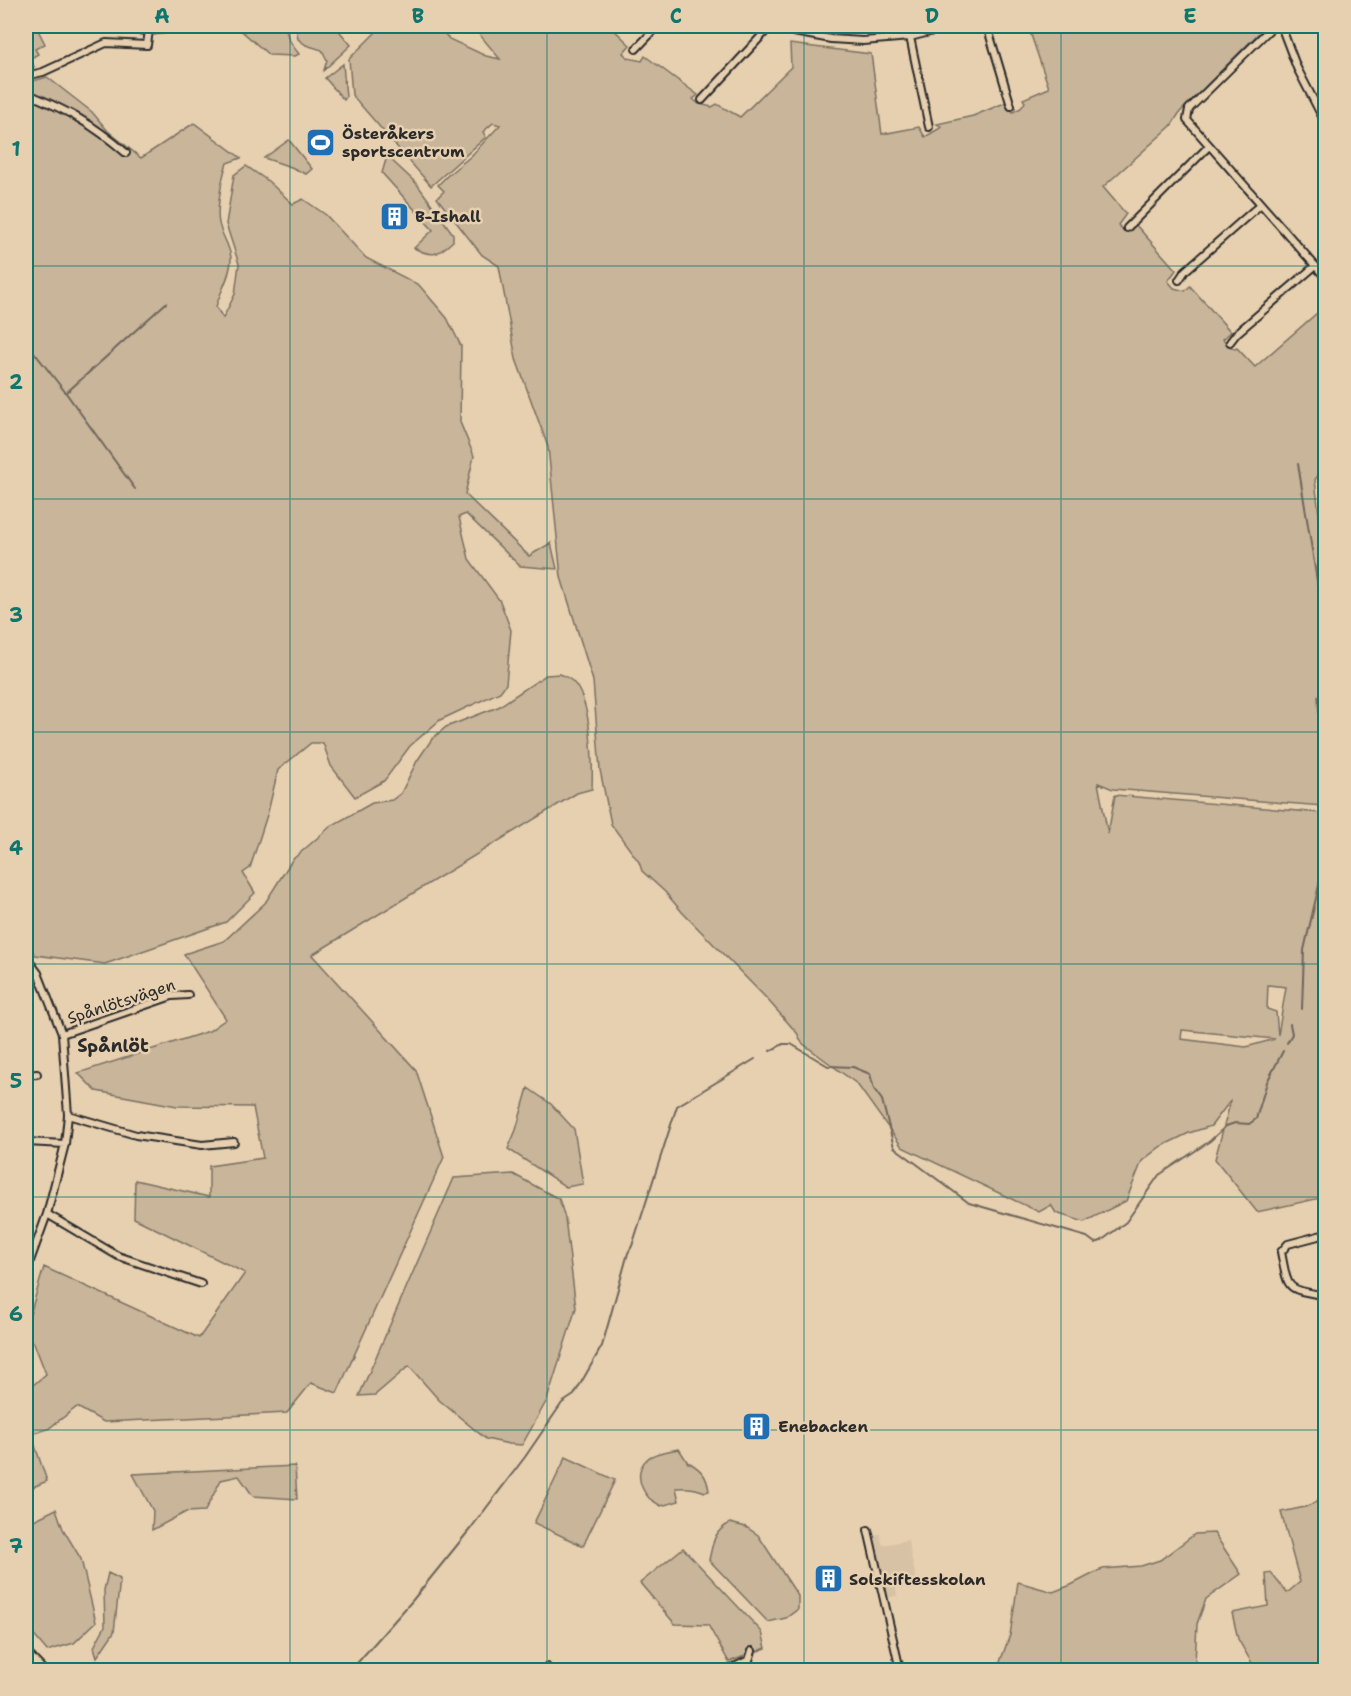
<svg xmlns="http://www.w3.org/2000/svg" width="1351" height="1696" font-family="'Shantell Sans',sans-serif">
  <rect width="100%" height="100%" fill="#e7d0b0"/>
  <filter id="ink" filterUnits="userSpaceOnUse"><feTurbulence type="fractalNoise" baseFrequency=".0167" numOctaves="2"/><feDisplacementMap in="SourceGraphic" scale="12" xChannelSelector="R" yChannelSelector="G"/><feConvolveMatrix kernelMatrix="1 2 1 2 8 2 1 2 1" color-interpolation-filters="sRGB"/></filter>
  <g filter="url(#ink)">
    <path fill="#d7c2a5" d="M 880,1534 L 883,1545 L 908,1540 L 917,1584 L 896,1588 L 897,1596 L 886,1598 L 873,1535 Z"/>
    <path fill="#c8b59a" stroke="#7a7062" stroke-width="1.5" fill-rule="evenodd" d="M 26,26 L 36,26 L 45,44 L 35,49 L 38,54 L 31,58 L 34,67 L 26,69 Z
      M 236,26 L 286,26 C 286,37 292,45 299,54 L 295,56 L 269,55 Z
      M 296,26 L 335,26 L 351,45 L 324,70 L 327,60 L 322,50 L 306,45 L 298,39 Z
      M 382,26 L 438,26 L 449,39 L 486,56 L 500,59 L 475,29 L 471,33 L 461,29 L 453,29 L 450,26 L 610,26 L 630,45 L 623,53 L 628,58 L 642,61 L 645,56 L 698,95 L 693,99 L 699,104 L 712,107 L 717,104 L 740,117 L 791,67 L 790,44 L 871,54 L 882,134 L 919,127 L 925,137 L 942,127 L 937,124 L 973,116 L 1007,102 L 1013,112 L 1021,108 L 1025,102 L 1023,99 L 1049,88 L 1028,26 L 1266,26 L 1180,112 L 1171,126 L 1103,187 L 1126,214 L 1118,225 L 1124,231 L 1135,224 L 1176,270 L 1168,281 L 1174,288 L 1185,291 L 1190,286 L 1231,332 L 1223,339 L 1229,346 L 1235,349 L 1237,348 L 1255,367 L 1325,306 L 1320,294 L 1325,290 L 1325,465 L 1315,480 L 1326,574 L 1325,719 L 1318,696 L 1323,806 L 1113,789 L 1098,783 L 1108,834 L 1115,795 L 1321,813 L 1321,820 L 1325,803 L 1325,1197 L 1257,1212 L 1215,1159 L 1231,1100 L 1211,1126 L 1189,1133 L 1160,1147 L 1142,1161 L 1126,1201 L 1084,1222 L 1056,1213 L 1051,1205 L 1039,1212 L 902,1147 L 857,1084 L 802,1043 L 797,1033 L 766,998 L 682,912 L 665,892 L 642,871 L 639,862 L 611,824 L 600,770 L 593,681 L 561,577 L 548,447 L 516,359 L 499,266 L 482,255 L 437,198 L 444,191 L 438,185 L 448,175 L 471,156 L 500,125 L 493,123 L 483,132 L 486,137 L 431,186 L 352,95 L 349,59 ZM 1268,985 L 1286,987 L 1278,1035 L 1276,1012 L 1267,1009 ZM 1182,1030 L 1275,1039 L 1246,1047 L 1181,1039 Z
      M 343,64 L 346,97 L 344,100 L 325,78 Z
      M 47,77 L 92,112 L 108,131 L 141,158 L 194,123 L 241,158 L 227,163 C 222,177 216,210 219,223 C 221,235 231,247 231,259 C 231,276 220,291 216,307 L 223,318 L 235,294 L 239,264 L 226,224 L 234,175 L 246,166 L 268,181 L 293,204 L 303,199 L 326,215 L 366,258 L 419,285 L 447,318 L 461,346 L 460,422 L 474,456 L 465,494 L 529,556 L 551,543 L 557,569 L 520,566 L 466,514 L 459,517 L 469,559 L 500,601 L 511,630 L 506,684 L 500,692 L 440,720 L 410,746 L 384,781 L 355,797 L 331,766 L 323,743 L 311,743 L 278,770 L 268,812 L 250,868 L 243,873 L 255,893 L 226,922 L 105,964 L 35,955 L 26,941 L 26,83 Z
      M 289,140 L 312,169 L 306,174 L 291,167 L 264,158 Z
      M 387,156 L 417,184 L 453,234 L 453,241 C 438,255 433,258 414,248 L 433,230 L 382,173 Z
      M 560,674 C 564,676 569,678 572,681 C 592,699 593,763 592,789 L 577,793 L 312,955 L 416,1070 L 444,1157 L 337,1393 L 311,1383 L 287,1413 L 104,1422 L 77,1407 L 48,1429 L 31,1434 L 47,1481 L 26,1490 L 26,1391 L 46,1374 L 34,1343 L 26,1335 L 26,1328 L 44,1267 L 199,1338 L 245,1273 L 134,1218 L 135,1180 L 209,1197 L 209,1166 L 263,1158 L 253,1107 L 177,1106 L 96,1091 L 78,1073 L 209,1031 L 226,1019 L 184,954 L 224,941 L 265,903 L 292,860 L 331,826 L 372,803 L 392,800 L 401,793 L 417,761 L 432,739 L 446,727 L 498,707 L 546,675 Z
      M 528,1088 L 551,1104 L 574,1129 L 583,1184 L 566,1187 L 508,1149 L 516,1130 Z
      M 513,1174 L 559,1199 L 565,1218 L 576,1308 L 547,1400 L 522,1445 L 509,1444 L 486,1439 L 439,1400 L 409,1366 L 375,1395 L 359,1396 L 454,1178 Z
      M 679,1449 L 688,1463 L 690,1463 C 703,1471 707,1477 709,1491 L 705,1492 C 696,1488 687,1487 676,1488 L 679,1501 L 661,1506 C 657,1503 652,1501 649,1498 C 639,1487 635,1470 647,1459 C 654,1452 670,1451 679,1449 Z
      M 566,1457 L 615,1480 L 583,1546 L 534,1523 Z
      M 295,1466 L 297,1499 L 253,1496 L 239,1476 L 221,1480 L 205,1511 L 186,1512 L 152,1530 L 153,1511 L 133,1474 Z
      M 1325,1498 L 1325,1670 L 1281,1670 L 1253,1665 L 1238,1639 L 1232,1613 L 1268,1606 L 1266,1574 L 1271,1573 L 1287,1593 L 1300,1582 L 1281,1512 L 1305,1507 Z
      M 56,1509 L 63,1529 L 81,1559 L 96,1622 L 74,1643 L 47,1651 L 26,1626 L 26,1524 Z
      M 730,1523 L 746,1527 L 758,1535 L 798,1596 L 798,1609 L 786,1618 L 768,1622 L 709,1560 C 713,1543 713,1532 730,1523 Z
      M 1214,1533 L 1241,1574 L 1206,1599 L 1197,1624 L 1195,1663 L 1198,1670 L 997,1670 L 1010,1635 L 1018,1582 L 1053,1592 L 1071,1585 L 1102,1569 L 1141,1566 L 1160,1560 L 1195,1534 Z
      M 683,1548 L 762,1632 L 766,1648 L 729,1662 L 708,1625 L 675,1624 L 640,1583 Z
      M 108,1573 L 120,1579 L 114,1632 L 97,1657 L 94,1647 L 105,1626 L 104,1590 Z"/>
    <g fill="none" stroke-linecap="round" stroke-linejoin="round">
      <path stroke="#6f665b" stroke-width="2" d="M 26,342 L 66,393
        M 1298,464 L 1326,636
        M 135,489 L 66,393 L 166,303
        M 1302,1009 L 1304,950 L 1326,855
        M 1287,1043 L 1292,1034 L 1290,1024
        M 770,1051 L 783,1044 L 791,1044 L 828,1066 L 853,1067 L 870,1074 L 874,1089 L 882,1100 L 894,1147 L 969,1203 L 1087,1237 L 1095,1243 L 1101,1241 L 1126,1222 L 1159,1175 L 1210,1141 L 1226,1126 L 1235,1123 L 1249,1124 L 1256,1119 L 1267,1082 L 1283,1051
        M 351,1670 L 412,1601 L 471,1528 L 525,1457 L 562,1403 L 574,1395 L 602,1346 L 628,1253 L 632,1246 L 677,1106 L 755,1059"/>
      <defs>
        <path id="minor" d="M 109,26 C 133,32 158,32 182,26
          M 779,26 L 794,32 L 831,39 L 863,41 L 910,37 L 953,26
          M 987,26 L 1011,106
          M 1273,26 L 1189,109 L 1187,120 L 1326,278
          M 1281,26 L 1297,68 L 1326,124
          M 910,37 L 929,127
          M 636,49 L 658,26
          M 26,76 L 43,72 L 106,43 L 147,45 L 149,30
          M 26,93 C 66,110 92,123 126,153
          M 702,100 L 767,30 L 768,26
          M 1127,228 L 1209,146
          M 1179,280 L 1185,271 L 1261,204
          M 1230,342 L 1237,333 L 1315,266
          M 26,957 L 38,973 L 62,1034 L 68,1115 L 65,1144 L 47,1214 L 26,1272
          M 26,981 L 38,973
          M 62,1034 L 172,996 L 188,995
          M 26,1075 L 37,1074
          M 68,1115 L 136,1135 L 202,1145 L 234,1142
          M 26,1142 L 65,1144
          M 47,1214 L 118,1256 L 201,1284
          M 1326,1234 L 1288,1244 L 1281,1252 C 1289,1292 1285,1288 1326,1296
          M 868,1530 L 900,1670
          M 547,1667 L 549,1670
          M 728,1670 L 749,1660 L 752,1651"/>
        <path id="tertiary" d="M 26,1653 L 42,1670"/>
      </defs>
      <use href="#minor" stroke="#2b2b2b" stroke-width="10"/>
      <use href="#tertiary" stroke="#2b2b2b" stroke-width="12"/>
      <use href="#minor" stroke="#e7d0b0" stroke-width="6"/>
      <use href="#tertiary" stroke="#e7d0b0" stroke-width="8"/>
    </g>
  </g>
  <path fill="none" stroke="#0f766e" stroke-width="1.5" stroke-opacity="0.55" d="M 290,26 L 290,1670M 547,26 L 547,1670M 804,26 L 804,1670M 1061,26 L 1061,1670M 26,266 L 1326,266M 26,499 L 1326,499M 26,732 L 1326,732M 26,964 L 1326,964M 26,1197 L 1326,1197M 26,1430 L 1326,1430"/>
  <defs>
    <symbol id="stadium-square" viewBox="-11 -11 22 22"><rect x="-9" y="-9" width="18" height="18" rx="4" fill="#1f6fb2" stroke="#e7d0b0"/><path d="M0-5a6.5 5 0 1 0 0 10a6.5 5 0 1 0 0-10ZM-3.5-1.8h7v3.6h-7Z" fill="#fff"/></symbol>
    <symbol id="building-square" viewBox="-11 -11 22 22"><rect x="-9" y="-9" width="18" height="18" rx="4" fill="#1f6fb2" stroke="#e7d0b0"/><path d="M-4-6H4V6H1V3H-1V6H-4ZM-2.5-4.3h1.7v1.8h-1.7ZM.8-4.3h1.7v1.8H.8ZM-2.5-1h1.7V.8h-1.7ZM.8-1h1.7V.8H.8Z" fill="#fff"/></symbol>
  </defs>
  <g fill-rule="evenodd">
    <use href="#stadium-square" x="304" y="126" width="33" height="33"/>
    <use href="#building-square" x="378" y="200" width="33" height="33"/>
    <use href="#building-square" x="740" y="1410" width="33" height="33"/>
    <use href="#building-square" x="812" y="1562" width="33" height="33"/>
  </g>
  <g text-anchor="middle" stroke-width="5" stroke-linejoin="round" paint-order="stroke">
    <g font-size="16" font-weight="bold" fill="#2b2b2b" stroke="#e7d0b0" text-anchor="start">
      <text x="342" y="139">Österåkers<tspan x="342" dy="18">sportscentrum</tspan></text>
      <text x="415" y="222">B-Ishall</text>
      <text x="778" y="1432">Enebacken</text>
      <text x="849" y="1585">Solskiftesskolan</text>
    </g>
    <g font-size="16" fill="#2b2b2b" stroke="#e7d0b0">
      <text transform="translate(121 1001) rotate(-18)" y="6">Spånlötsvägen</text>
    </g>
    <g font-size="18" font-weight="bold" fill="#2b2b2b" stroke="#e7d0b0">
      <text x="113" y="1052">Spånlöt</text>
    </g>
  </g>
  <rect width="1351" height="1696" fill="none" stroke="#e7d0b0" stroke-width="66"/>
  <rect x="33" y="33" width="1285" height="1630" fill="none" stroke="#0f766e" stroke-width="2"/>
  <g font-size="20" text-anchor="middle" font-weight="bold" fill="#0f766e">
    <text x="162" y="23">A</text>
    <text x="418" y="23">B</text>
    <text x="676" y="23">C</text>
    <text x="932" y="23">D</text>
    <text x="1190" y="23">E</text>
    <text x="16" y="156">1</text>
    <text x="16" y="389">2</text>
    <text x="16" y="622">3</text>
    <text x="16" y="855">4</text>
    <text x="16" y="1088">5</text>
    <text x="16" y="1321">6</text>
    <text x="16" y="1553">7</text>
  </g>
</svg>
